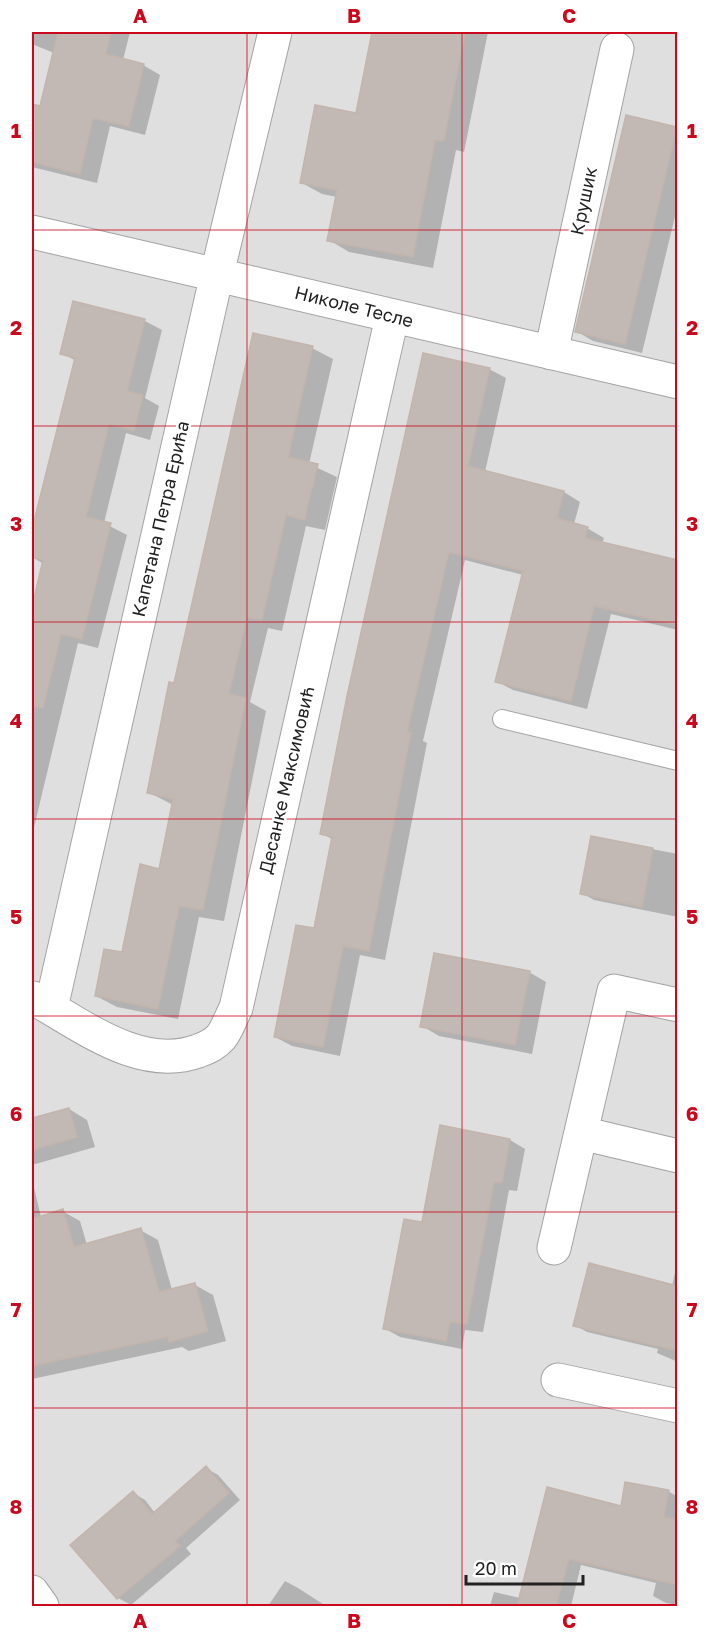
<svg xmlns="http://www.w3.org/2000/svg" width="709" height="1638" font-family="'Golos Text',sans-serif">
  <rect width="100%" height="100%" fill="#f1eee9"/>
  <path fill="#e0dfdf" d="M 32,32 L 677,32 L 677,1606 L 32,1606 Z"/>
  <path fill="#0003" d="M 32,32 L 130,32 L 123,60 L 143,65 L 160,75 L 145,135 L 110,126 L 97,183 L 32,167 L 32,106 L 41,108 L 54,53 L 32,44 Z
    M 374,32 L 488,32 L 464,152 L 456,150 L 433,268 L 349,252 L 329,240 L 337,197 L 322,194 L 302,183 L 358,115 Z
    M 676,129 L 678,204 L 642,353 L 593,341 L 576,331 Z
    M 74,302 L 145,321 L 162,330 L 145,398 L 159,406 L 150,440 L 126,433 L 104,523 L 127,535 L 98,648 L 78,643 L 32,836 L 32,613 L 44,564 L 32,557 L 32,535 L 76,361 L 62,353 Z
    M 312,348 L 333,359 L 309,464 L 337,477 L 325,530 L 306,526 L 282,631 L 268,628 L 250,702 L 266,711 L 224,921 L 199,917 L 178,1019 L 117,1007 L 96,996 L 123,954 L 160,871 L 173,805 L 148,792 L 175,685 Z
    M 489,369 L 506,378 L 485,472 L 564,492 L 580,502 L 574,524 L 587,528 L 604,538 L 602,544 L 678,561 L 678,630 L 611,614 L 587,709 L 513,690 L 496,681 L 523,575 L 465,560 L 423,741 L 427,743 L 385,960 L 360,955 L 340,1056 L 292,1046 L 275,1037 L 315,930 L 333,840 L 322,833 Z
    M 593,838 L 678,854 L 678,917 L 594,900 L 582,893 Z
    M 529,972 L 546,982 L 532,1054 L 439,1036 L 422,1026 Z
    M 69,1109 L 87,1120 L 95,1147 L 32,1165 L 32,1120 Z
    M 510,1140 L 525,1149 L 517,1191 L 509,1190 L 483,1332 L 465,1330 L 462,1349 L 400,1337 L 384,1328 L 423,1224 Z
    M 32,1179 L 41,1217 L 62,1211 L 80,1221 L 87,1245 L 140,1230 L 158,1240 L 172,1290 L 195,1285 L 213,1295 L 226,1341 L 189,1351 L 182,1347 L 32,1379 Z
    M 678,1259 L 678,1362 L 657,1353 L 658,1349 L 587,1332 L 575,1325 L 672,1286 Z
    M 206,1468 L 218,1475 L 240,1500 L 186,1548 L 191,1554 L 131,1605 L 118,1598 L 72,1545 L 133,1493 L 145,1500 L 155,1513 Z
    M 668,1491 L 678,1497 L 678,1605 L 666,1603 L 653,1596 L 656,1583 L 581,1565 L 571,1606 L 490,1606 L 494,1592 L 520,1598 L 622,1508 Z
    M 285,1581 L 298,1588 L 326,1606 L 268,1606 Z"/>
  <path fill="#c2b9b5" stroke="#c3b4ac" stroke-width="1.5" d="M 58,32 L 111,32 L 106,54 L 144,64 L 129,126 L 93,118 L 80,174 L 32,162 L 32,104 L 40,106 Z
    M 372,32 L 465,32 L 444,141 L 435,140 L 413,257 L 327,241 L 337,190 L 300,183 L 315,105 L 356,113 Z
    M 626,115 L 677,127 L 625,344 L 575,332 Z
    M 73,301 L 145,319 L 127,391 L 143,395 L 134,431 L 109,424 L 86,517 L 111,523 L 82,639 L 61,634 L 43,708 L 32,706 L 32,607 L 43,560 L 32,557 L 32,529 L 75,358 L 60,354 Z
    M 253,333 L 313,346 L 288,457 L 318,464 L 304,520 L 286,515 L 262,620 L 247,617 L 229,694 L 246,698 L 203,910 L 179,906 L 158,1009 L 95,996 L 104,949 L 122,952 L 140,864 L 159,869 L 173,799 L 147,793 L 169,682 L 174,683 Z
    M 423,353 L 490,368 L 468,466 L 564,491 L 557,518 L 588,527 L 585,538 L 678,560 L 678,625 L 594,606 L 571,701 L 495,682 L 523,571 L 449,552 L 407,732 L 411,732 L 369,951 L 343,946 L 323,1047 L 274,1037 L 296,925 L 314,928 L 332,837 L 320,834 L 347,696 Z
    M 591,836 L 653,848 L 642,907 L 580,894 Z
    M 434,953 L 530,971 L 515,1045 L 420,1027 Z
    M 69,1108 L 77,1137 L 32,1150 L 32,1118 Z
    M 440,1125 L 510,1139 L 502,1183 L 494,1182 L 467,1324 L 450,1322 L 446,1341 L 383,1329 L 404,1219 L 422,1222 Z
    M 63,1209 L 74,1247 L 141,1228 L 159,1292 L 195,1283 L 208,1331 L 169,1342 L 168,1337 L 32,1366 L 32,1219 Z
    M 589,1263 L 678,1286 L 678,1351 L 573,1326 Z
    M 206,1466 L 229,1493 L 175,1541 L 180,1546 L 117,1599 L 70,1545 L 133,1491 L 152,1514 Z
    M 625,1482 L 669,1490 L 664,1517 L 678,1520 L 678,1585 L 569,1559 L 556,1606 L 517,1606 L 547,1487 L 621,1506 Z"/>
  <g fill="none" stroke-linecap="round" stroke-linejoin="round">
    <defs>
      <path id="service" d="M 502,719 L 678,761"/>
      <path id="minor" d="M 32,232 L 678,382
        M 551,353 L 617,49
        M 33,998 C 82,1025 140,1072 198,1051 C 207,1048 215,1044 221,1037 C 228,1028 231,1017 236,1008 L 392,317
        M 51,1008 L 217,274 L 275,32
        M 581,1133 L 678,1156
        M 554,1248 L 614,991 L 678,1005
        M 558,1380 L 678,1406"/>
      <path id="tertiary" d="M 32,1592 L 42,1606"/>
    </defs>
    <use href="#service" stroke="#a3a3a3" stroke-width="20"/>
    <use href="#minor" stroke="#a3a3a3" stroke-width="35"/>
    <use href="#tertiary" stroke="#a3a3a3" stroke-width="35"/>
    <use href="#service" stroke="#fff" stroke-width="18"/>
    <use href="#minor" stroke="#fff" stroke-width="33"/>
    <use href="#tertiary" stroke="#fff" stroke-width="33"/>
  </g>
  <path fill="none" stroke="#cb091c" stroke-width="1.5" stroke-opacity="0.55" d="M 247,32 L 247,1606M 462,32 L 462,1606M 32,230 L 678,230M 32,426 L 678,426M 32,622 L 678,622M 32,819 L 678,819M 32,1016 L 678,1016M 32,1212 L 678,1212M 32,1408 L 678,1408"/>
  <g text-anchor="middle" stroke-width="5" stroke-linejoin="round" paint-order="stroke">
    <g font-size="18" fill="#222" stroke="#fff">
      <text transform="translate(584 201) rotate(-78)" y="6">Крушик</text>
      <text transform="translate(354 307) rotate(14)" y="6">Николе Тесле</text>
      <text transform="translate(161 519) rotate(-77)" y="6">Капетана Петра Ерића</text>
      <text transform="translate(287 780) rotate(-77)" y="6">Десанке Максимовић</text>
    </g>
  </g>
  <rect width="709" height="1638" fill="none" stroke="#ffffff" stroke-width="66"/>
  <path d="M466 1575v9h117v-9" fill="none" stroke="#222222" stroke-width="3"/>
  <text x="475" y="1575" font-size="18" fill="#222222" stroke="#ffffff" stroke-width="4.5" paint-order="stroke">20 m</text>
  <rect x="33" y="33" width="643" height="1572" fill="none" stroke="#cb091c" stroke-width="2"/>
  <g font-size="20" text-anchor="middle" font-weight="bold" fill="#cb091c">
    <text x="140" y="23">A</text>
    <text x="354" y="23">B</text>
    <text x="569" y="23">C</text>
    <text x="16" y="138">1</text>
    <text x="692" y="138">1</text>
    <text x="16" y="335">2</text>
    <text x="692" y="335">2</text>
    <text x="16" y="531">3</text>
    <text x="692" y="531">3</text>
    <text x="16" y="728">4</text>
    <text x="692" y="728">4</text>
    <text x="16" y="924">5</text>
    <text x="692" y="924">5</text>
    <text x="16" y="1121">6</text>
    <text x="692" y="1121">6</text>
    <text x="16" y="1317">7</text>
    <text x="692" y="1317">7</text>
    <text x="16" y="1514">8</text>
    <text x="692" y="1514">8</text>
    <text x="140" y="1628">A</text>
    <text x="354" y="1628">B</text>
    <text x="569" y="1628">C</text>
  </g>
</svg>
